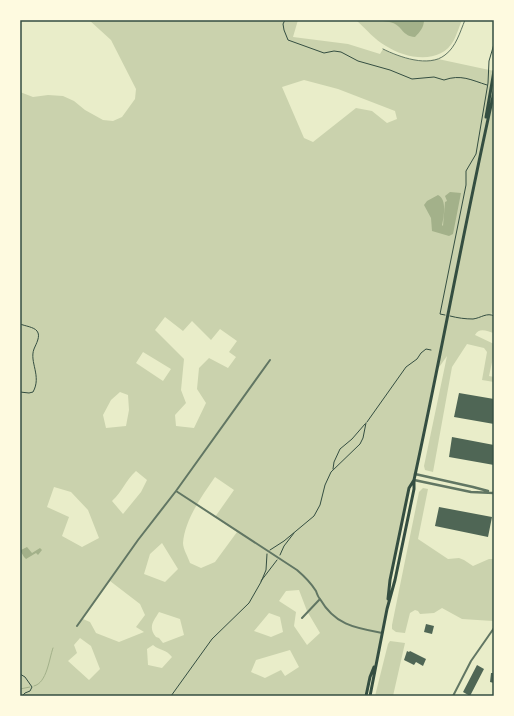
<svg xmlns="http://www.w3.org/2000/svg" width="514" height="716" font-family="Roboto,sans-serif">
  <rect width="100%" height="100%" fill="#e9edc9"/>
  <path fill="#cad2ad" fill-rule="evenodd" d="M 89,20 L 298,20 L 293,37 L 348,44 L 380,54 L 383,49 L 393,54 L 409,59 L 421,61 L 438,59 L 494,71 L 494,311 L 491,314 L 494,316 L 494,333 C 487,331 479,327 475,335 L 494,344 L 494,353 L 489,376 L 494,377 L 494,382 L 482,380 L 487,352 L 484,348 L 467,344 L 452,367 L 433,472 L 425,470 L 424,466 L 447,356 L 435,373 L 414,480 L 409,488 L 390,580 L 387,609 L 376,663 L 370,677 L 366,696 L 20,696 L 20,92 L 33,97 L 48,95 L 63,96 L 74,101 L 85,110 L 103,120 L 113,121 L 122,117 L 135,99 L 136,89 L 111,40 ZM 304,80 L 338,89 L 395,111 L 397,119 L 387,123 L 372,111 L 356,108 L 313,142 L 304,138 L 282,87 ZM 165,317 L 183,331 L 192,321 L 211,340 L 220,329 L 237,341 L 229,352 L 236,357 L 228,368 L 209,358 L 199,368 L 197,389 L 206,403 L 194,428 L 176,426 L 175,415 L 186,403 L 181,390 L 184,359 L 155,330 ZM 143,352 L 171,369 L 163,381 L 136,363 ZM 120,392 L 128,395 L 129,410 L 126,426 L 106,428 L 103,415 L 111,400 ZM 136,471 L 147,480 L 141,492 L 123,514 L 112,501 C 123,491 125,481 136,471 ZM 215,477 L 234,490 L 215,517 L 237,532 L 215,562 L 201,568 L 190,563 C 188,557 183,549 183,543 C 185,519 202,496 215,477 ZM 54,487 L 71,492 L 88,510 L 99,538 L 82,547 L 62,536 L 69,517 L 47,507 ZM 162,543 L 178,569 L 165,582 L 144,574 L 150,554 ZM 110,581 L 140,604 L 145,615 L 136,627 L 144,632 L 119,642 L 96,633 L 90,622 L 83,619 ZM 299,590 L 307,611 L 320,633 L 307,645 L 294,626 L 296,612 L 279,601 L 286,591 ZM 159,612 L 180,619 L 184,635 L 163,643 L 159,638 L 156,637 C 148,627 153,622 159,612 ZM 269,613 L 280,617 L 283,632 L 271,637 L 254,631 ZM 80,638 L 91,646 L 100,669 L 89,680 L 68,661 L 77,653 L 74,645 ZM 153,645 C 160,651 166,649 172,657 L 162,668 L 148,665 L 147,649 ZM 290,650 L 299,667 L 285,676 L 281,670 L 265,678 L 251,672 L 256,660 Z
    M 356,20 L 462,20 C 459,27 457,34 454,40 C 441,65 406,59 386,46 C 375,40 366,29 356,20 Z
    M 423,488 L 428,489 L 418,539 L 448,559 L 459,558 L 464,560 L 473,566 L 489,559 L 494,559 L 494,619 L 493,621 L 462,619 L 442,608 L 434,613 L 420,614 L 418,611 L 415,610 L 410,613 L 405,633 L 396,632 L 392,629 L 392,625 L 419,492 Z
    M 390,641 L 405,643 L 393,696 L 375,696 L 388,644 Z"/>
  <path fill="#a3b18a" d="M 379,20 L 424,20 C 424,27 420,32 415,37 C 402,36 403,27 393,23 C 388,21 384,22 379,20 Z
    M 450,192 L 461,193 L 453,234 L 449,236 L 432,231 L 431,218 L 424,205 L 427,201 L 438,195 C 447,199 444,216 442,225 L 443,226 L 445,202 L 447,201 L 445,196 Z
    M 27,547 L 32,553 L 40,548 L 42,550 L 38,555 L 36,553 L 26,559 L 24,557 L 21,552 L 21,550 Z"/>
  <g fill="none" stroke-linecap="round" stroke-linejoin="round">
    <path stroke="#a3b18a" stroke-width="1" d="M 34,686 C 47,683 49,659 53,648
      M 20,689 L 30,687"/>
  </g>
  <path fill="#4f6655" d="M 459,393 L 494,399 L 494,424 L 454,417 Z
    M 452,437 L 494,445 L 494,465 L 449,457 Z
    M 439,507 L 492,517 L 488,537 L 435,526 Z
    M 426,624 L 434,626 L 432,634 L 424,632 Z
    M 407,651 L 409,652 L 410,651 L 426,659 L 423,666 L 416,662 L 414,665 L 404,660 Z
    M 477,665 L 484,669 L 470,696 L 463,692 Z
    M 491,673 L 494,673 L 494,683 L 490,682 Z"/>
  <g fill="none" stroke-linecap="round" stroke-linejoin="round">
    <path stroke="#344e41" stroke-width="1" d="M 285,20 L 283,24 L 284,30 L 288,40 L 324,53 L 334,51 L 341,52 L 358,61 L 390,70 L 412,79 L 434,77 L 444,80 C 461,74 471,80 487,85
      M 445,315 L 440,314 L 466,185 L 466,171 L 476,154 L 488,83 L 489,61 L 494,44
      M 450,316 C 458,318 465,319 473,319 C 481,318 487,312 494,316
      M 20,324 C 25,326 34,327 37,331 C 41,336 36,344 34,349 C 29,362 42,376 33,392 L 29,393 L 20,392
      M 367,422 L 406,367 L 417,359 L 421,353 L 426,349 L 431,350
      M 333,469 L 334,462 L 340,449 L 352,439 L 365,424
      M 270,550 L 284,541 L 314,516 L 320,505 L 325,485 L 331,472 L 360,444 L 363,438 L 366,423
      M 280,555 L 284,546 L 294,533
      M 261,581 L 277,560
      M 20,674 L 25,677 L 32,687 L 30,691 L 25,693 L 22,696
      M 171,696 L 212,639 L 249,603 L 261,582 L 266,570 L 267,554"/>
    <path stroke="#617663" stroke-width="1" d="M 383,49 C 399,57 429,68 445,55 C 456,47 460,32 465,20"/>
    <path stroke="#617663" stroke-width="2" d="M 176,491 L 297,570 C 304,576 311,583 316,591 C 317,594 318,597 320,599 C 335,625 355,628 382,633
      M 302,618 L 320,599
      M 77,626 L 138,540 L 176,491 L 270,360
      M 453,696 L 471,661 L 494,628"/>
    <path stroke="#617663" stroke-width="2.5" d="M 415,474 L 473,487 L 488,491
      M 414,480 L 471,492 L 494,493"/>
    <path stroke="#344e41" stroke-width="3" d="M 486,117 L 494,71
      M 388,599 L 390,580 L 409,488 L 414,480
      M 366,696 L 370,677 L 374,667
      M 370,696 L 387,609 L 395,580 L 414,489 L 414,480 C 442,351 465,221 494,92"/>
  </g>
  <rect width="514" height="716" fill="none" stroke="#fefae0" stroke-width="42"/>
  <rect x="21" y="21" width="472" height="674" fill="none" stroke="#344e41" stroke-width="1.5"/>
</svg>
